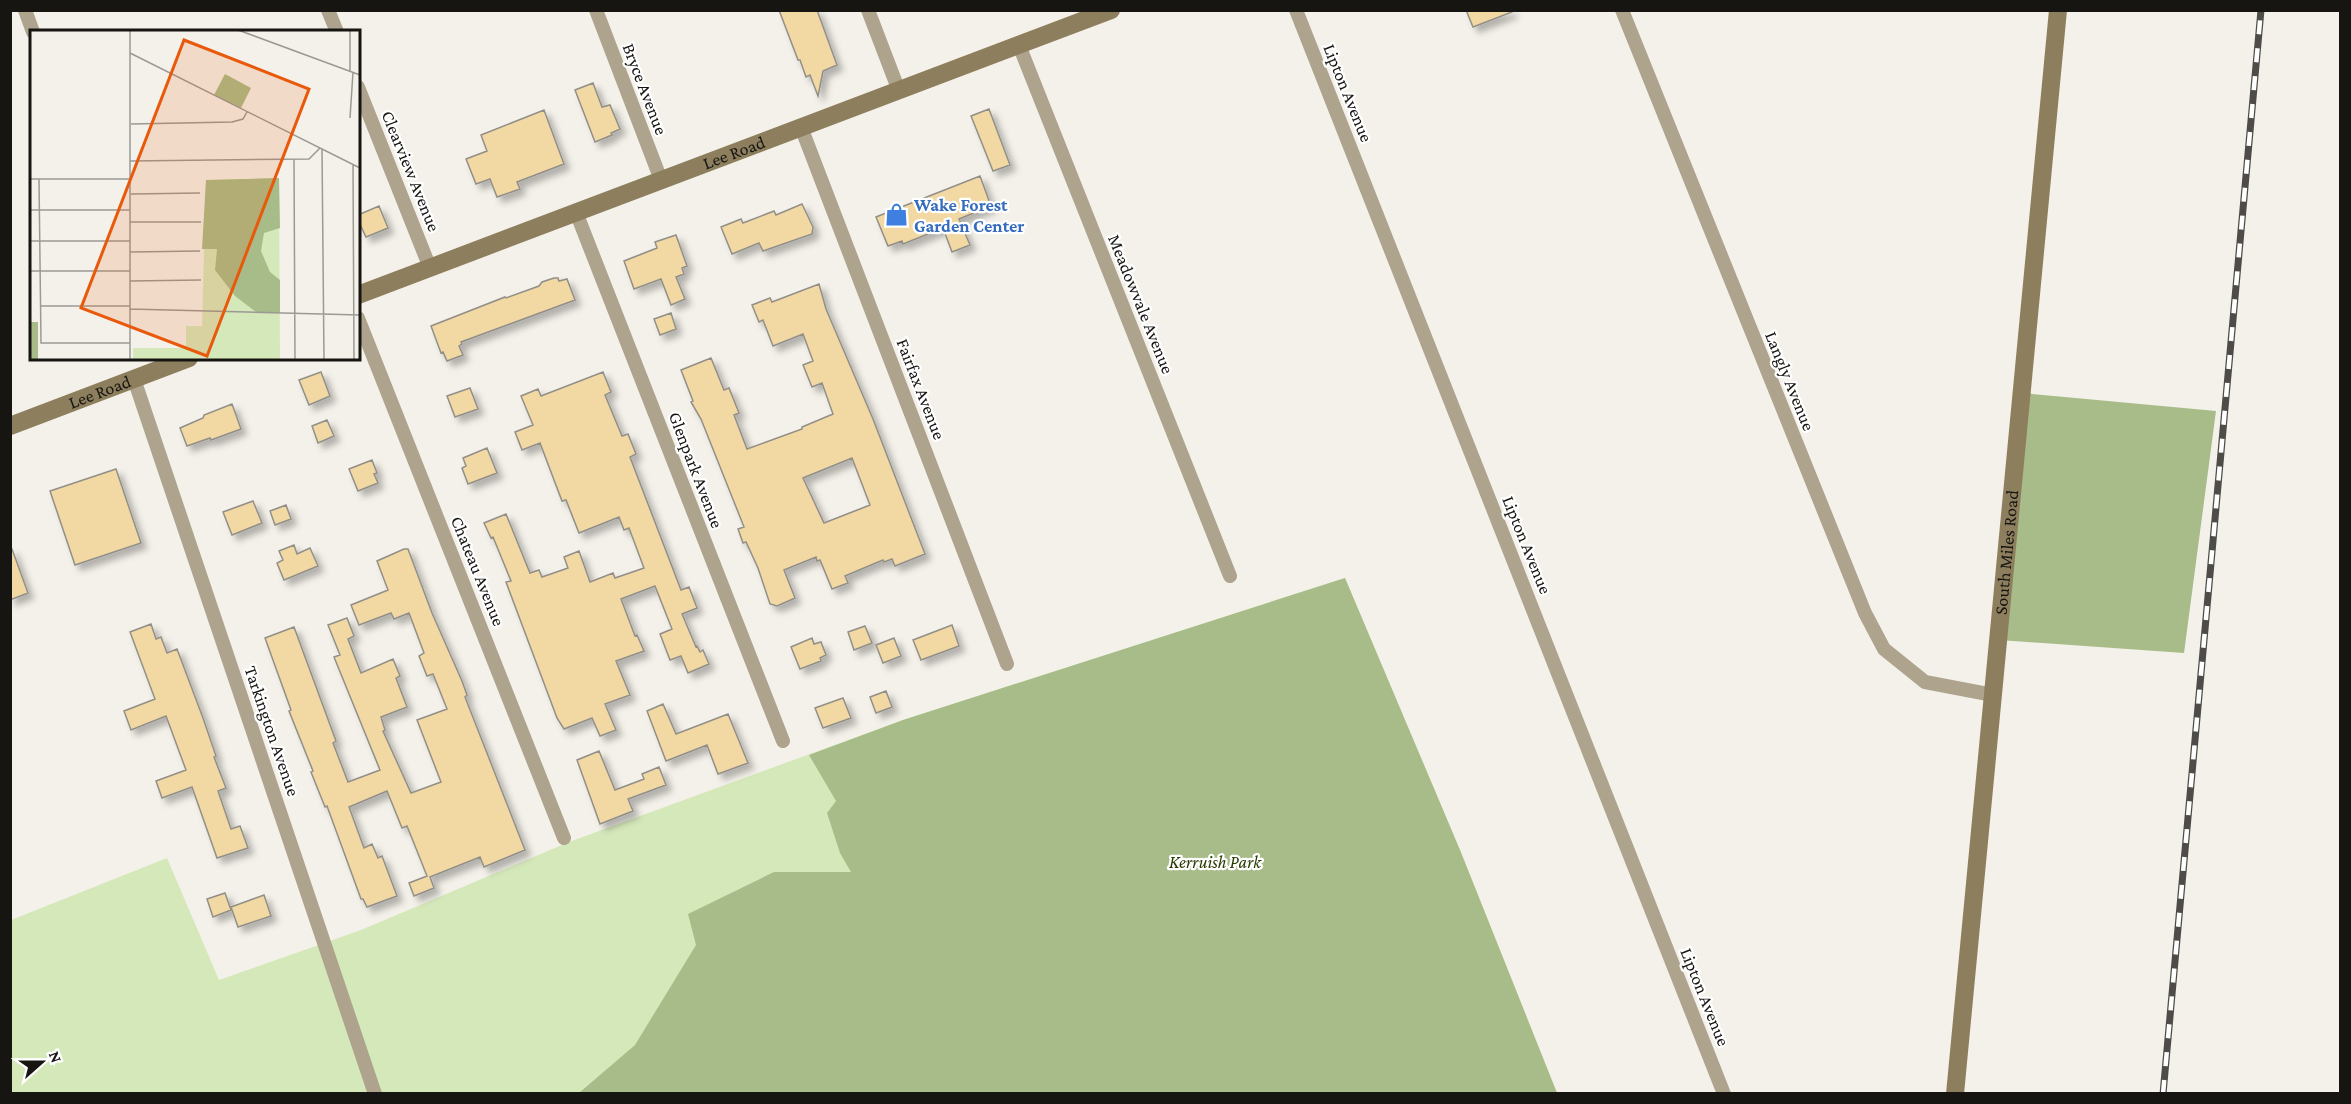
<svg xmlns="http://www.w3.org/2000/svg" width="2351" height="1104" font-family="'Crimson Pro',serif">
  <defs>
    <filter id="shadow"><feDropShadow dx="5.5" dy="5.5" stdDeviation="3" flood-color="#0004"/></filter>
  </defs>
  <rect width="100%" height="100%" fill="#f4f1ea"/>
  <path fill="#d5e8ba" d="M 1345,578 L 1460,850 L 1557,1093 L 11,1094 L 11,920 L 167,858 L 219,980 L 361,930 L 569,842 L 903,720 Z"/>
  <path fill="#a7bc88" d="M 2022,393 L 2216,411 L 2184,653 L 1999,640 Z
    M 1345,578 L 1460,850 L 1557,1093 L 579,1093 L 635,1045 L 696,945 L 688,914 L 774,872 L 851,872 L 840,853 L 827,813 L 836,801 L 809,755 L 903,720 Z"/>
  <path fill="#f2d8a3" stroke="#928f89" stroke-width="1.5" fill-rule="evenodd" filter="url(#shadow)" d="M 779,10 L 817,10 L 837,65 L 823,71 L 818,96 L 810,75 L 806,77 L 800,60 L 798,60 Z
    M 1466,10 L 1512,10 L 1512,12 L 1473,27 Z
    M 593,83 L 602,107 L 610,105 L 620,129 L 611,133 L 612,135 L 595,142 L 575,90 Z
    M 989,109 L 1010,165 L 993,171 L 971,116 Z
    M 544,110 L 564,164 L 517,182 L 520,189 L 497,197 L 490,179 L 476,184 L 466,159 L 487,151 L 481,135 Z
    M 980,176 L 991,206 L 959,219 L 970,245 L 952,252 L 943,228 L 903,244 L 902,241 L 888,246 L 876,217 Z
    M 802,204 L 813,227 L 812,234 L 763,251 L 759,243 L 732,254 L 721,227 L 741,219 L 743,223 L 774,211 L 776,215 Z
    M 379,206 L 388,228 L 366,237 L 358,220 L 358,215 Z
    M 676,235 L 687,266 L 682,268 L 684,274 L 676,277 L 685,299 L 671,305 L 661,279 L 634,289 L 624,261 L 657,248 L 655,242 Z
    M 554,278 L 558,278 L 559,281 L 567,279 L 575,300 L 461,342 L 462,344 L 459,346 L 463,355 L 447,361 L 443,352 L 441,353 L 431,326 L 505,297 L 506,298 L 539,286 L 542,282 Z
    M 819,284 L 826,309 L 873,419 L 925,554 L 895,566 L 892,559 L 884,562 L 883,560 L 845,576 L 848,583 L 832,589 L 820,560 L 817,561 L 816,557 L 784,570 L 795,598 L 777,606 L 770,604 L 758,568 L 746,542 L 743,543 L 738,529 L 744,527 L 701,419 L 691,402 L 693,401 L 681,370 L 711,358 L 724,390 L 729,388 L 739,413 L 734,415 L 747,449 L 802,429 L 802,427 L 833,414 L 822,383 L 812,387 L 803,365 L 813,361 L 803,334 L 773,346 L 763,320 L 759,322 L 752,305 L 770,298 L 772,302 ZM 852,458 L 870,505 L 824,523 L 803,478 Z
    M 671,313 L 676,329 L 660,335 L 654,319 Z
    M 321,372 L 330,396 L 309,405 L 299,380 Z
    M 603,372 L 611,392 L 605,395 L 622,436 L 628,434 L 636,454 L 630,457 L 681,590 L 689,587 L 697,608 L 682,614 L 696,647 L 697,646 L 700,652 L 703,650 L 709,664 L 688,673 L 681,656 L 670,660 L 660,634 L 672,629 L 655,586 L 621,599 L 635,636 L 637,635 L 644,651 L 616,661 L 630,695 L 605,704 L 616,730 L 600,736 L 592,718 L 564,729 L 557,718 L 506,582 L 511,581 L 493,537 L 491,538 L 484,523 L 506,514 L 530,573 L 539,570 L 542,577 L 568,568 L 564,557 L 579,551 L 590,582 L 613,573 L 615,578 L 644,568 L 629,528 L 624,530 L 619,517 L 579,533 L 566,500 L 562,501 L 540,443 L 522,450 L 515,432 L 533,425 L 521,396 L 538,389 L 541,396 Z
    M 470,388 L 478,409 L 455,417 L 447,396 Z
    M 232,404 L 241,429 L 211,440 L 210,438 L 187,446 L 180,428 L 203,418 L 204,415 Z
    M 327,420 L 334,436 L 318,443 L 312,426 Z
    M 487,448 L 497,473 L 468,484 L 462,468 L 466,466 L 463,458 Z
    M 372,460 L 377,473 L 374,474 L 378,483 L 358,491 L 349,469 Z
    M 116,469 L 141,543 L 75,565 L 50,491 Z
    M 253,501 L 262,523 L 232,535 L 223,512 Z
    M 286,505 L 291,519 L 275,525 L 270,511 Z
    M 294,545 L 297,554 L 310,548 L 318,566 L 284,580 L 277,563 L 283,560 L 279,551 Z
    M 10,549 L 12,549 L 28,593 L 10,600 Z
    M 404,549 L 408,549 L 432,613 L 462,681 L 467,695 L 465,697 L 525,850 L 484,867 L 480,857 L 430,877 L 434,888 L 414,896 L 409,883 L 427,876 L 407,826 L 402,828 L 387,791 L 349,807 L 364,848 L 372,844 L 378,858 L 382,856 L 397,896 L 367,907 L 363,899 L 361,899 L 327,806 L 325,807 L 311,772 L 313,771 L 289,711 L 291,710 L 265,638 L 294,627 L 336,741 L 333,743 L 348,782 L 380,770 L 334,657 L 340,655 L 328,625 L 347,618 L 354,636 L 348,639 L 361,673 L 393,659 L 400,676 L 396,678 L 407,707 L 381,717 L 385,730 L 383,731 L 411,793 L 441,782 L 417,720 L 447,709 L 433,674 L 427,676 L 419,656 L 424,653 L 409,613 L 394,619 L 391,613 L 359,625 L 351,605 L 388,590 L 377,561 Z
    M 151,624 L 156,639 L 161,637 L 167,653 L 177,649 L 203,718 L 216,756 L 214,757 L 226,788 L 218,791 L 231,829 L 240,826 L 248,848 L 217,858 L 192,787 L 162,798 L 156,781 L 186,770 L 166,716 L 131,730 L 124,711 L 155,699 L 130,632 Z
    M 952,625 L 959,646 L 921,660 L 913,640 Z
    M 865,626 L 872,643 L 854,650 L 848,632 Z
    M 812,638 L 814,644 L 821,642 L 826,655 L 820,658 L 821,661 L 800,669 L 791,647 Z
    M 894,638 L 901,656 L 883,663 L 876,645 Z
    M 886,691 L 892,707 L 876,713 L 870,697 Z
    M 843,698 L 851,718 L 823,728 L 815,708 Z
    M 663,704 L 676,734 L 728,714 L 748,763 L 718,774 L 707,745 L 666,761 L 647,711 Z
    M 599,751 L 615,790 L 644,779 L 642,774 L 659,767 L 666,785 L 628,799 L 633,811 L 600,824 L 577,760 Z
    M 225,893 L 231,910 L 213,917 L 207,899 Z
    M 264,895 L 271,916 L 238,927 L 231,907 Z"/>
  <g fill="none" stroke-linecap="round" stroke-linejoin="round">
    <path stroke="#aea48d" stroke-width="14" d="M 25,10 L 33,32
      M 328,10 L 337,32
      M 596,10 L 661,180
      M 868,10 L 899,91
      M 1296,10 L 1724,1094
      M 1622,10 L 1865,613 L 1884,649 L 1925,682 L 1993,695
      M 1019,45 L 1230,576
      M 358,87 L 430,268
      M 801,127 L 1007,664
      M 576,212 L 783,741
      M 358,318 L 564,838
      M 134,379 L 375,1094"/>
    <g stroke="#8d7f5d" stroke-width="18">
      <path id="s1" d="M 358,295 L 1111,10"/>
      <path id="s2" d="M 10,426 L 189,358"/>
      <path id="s3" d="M 1955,1094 L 2058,10"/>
    </g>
    <defs>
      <path id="rail" d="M 2163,1094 L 2261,10"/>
    </defs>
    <use href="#rail" stroke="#4d4c48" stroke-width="7"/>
    <use href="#rail" stroke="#fff" stroke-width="4.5" stroke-dasharray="14" stroke-linecap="butt"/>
  </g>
  <defs>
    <symbol id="shop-bare" viewBox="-9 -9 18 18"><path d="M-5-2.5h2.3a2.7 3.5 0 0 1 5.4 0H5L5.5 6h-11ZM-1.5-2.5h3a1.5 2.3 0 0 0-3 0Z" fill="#3f7fe0" stroke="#fff" stroke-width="2.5" paint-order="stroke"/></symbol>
  </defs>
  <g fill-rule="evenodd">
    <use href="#shop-bare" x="880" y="198" width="33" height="33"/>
  </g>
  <g text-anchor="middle" stroke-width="4.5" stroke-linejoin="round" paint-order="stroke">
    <g font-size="18" fill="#161512" stroke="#fff">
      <text transform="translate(645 89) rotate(69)" y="6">Bryce Avenue</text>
      <text transform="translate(1348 93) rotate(68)" y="6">Lipton Avenue</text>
      <text dy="6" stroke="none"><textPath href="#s1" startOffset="402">Lee Road</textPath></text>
      <text transform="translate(411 171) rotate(68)" y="6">Clearview Avenue</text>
      <text transform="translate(1141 304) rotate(68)" y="6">Meadowvale Avenue</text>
      <text transform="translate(1790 381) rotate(68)" y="6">Langly Avenue</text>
      <text transform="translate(921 389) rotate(69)" y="6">Fairfax Avenue</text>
      <text dy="6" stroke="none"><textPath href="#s2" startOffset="96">Lee Road</textPath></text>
      <text transform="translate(696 470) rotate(69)" y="6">Glenpark Avenue</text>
      <text transform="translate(1527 545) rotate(68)" y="6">Lipton Avenue</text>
      <text dy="6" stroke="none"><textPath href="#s3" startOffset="544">South Miles Road</textPath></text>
      <text transform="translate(478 571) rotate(68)" y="6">Chateau Avenue</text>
      <text transform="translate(272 731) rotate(71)" y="6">Tarkington Avenue</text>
      <text transform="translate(1705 997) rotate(68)" y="6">Lipton Avenue</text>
    </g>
    <g font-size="18" font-weight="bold" fill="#366cbe" stroke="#fff" text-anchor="start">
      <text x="914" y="211">Wake Forest<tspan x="914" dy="21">Garden Center</tspan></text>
    </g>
    <g font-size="18" font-style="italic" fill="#283a00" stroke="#fff">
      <text x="1215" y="868">Kerruish Park</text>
    </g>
  </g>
  <g transform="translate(30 30)">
    <rect width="330" height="330" fill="#f4f1ea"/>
    <path d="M 249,148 L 250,330 L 103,330 L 103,318 L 156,318 L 156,296 L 172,296 L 176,150 Z" fill="#d5e8ba"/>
    <path d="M 195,44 L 221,58 L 211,78 L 184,65 ZM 249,148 L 250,198 L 234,203 L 231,221 L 240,242 L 250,250 L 250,283 L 226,282 L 205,266 L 185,240 L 187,219 L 172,219 L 176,150 ZM 0,292 L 8,292 L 8,330 L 0,330 Z" fill="#a7bc88"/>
    <path fill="none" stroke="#9b9994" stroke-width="1.5" d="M 208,0 L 330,45M 320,0 L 320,41M 100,23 L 330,138M 320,88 L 323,42M 101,94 L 202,92 L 213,89 L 217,82M 292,119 L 294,330M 264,129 L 265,330M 100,131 L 279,129 L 290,118M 323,135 L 324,330M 0,149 L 100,149M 9,149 L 11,313 L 100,313M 101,164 L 170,163M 0,180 L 100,180M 100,192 L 171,192M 0,211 L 100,211M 100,222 L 170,221M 0,241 L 100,241M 100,251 L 171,250M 10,276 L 100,276M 100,279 L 330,285M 100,330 L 100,0"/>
    <path fill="#e8590c" fill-opacity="0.15" stroke="#e8590c" stroke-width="3" d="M 154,10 L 279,59 L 177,326 L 51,278 Z"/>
    <rect width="330" height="330" fill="none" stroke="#161512" stroke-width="3"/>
  </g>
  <rect width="2351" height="1104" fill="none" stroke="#161512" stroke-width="24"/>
  <g transform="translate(42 1062) rotate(69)" stroke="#ffffff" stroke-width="4.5" paint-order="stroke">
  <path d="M0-4.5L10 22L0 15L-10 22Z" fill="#161512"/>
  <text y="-9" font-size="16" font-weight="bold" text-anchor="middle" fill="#161512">N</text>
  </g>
</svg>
